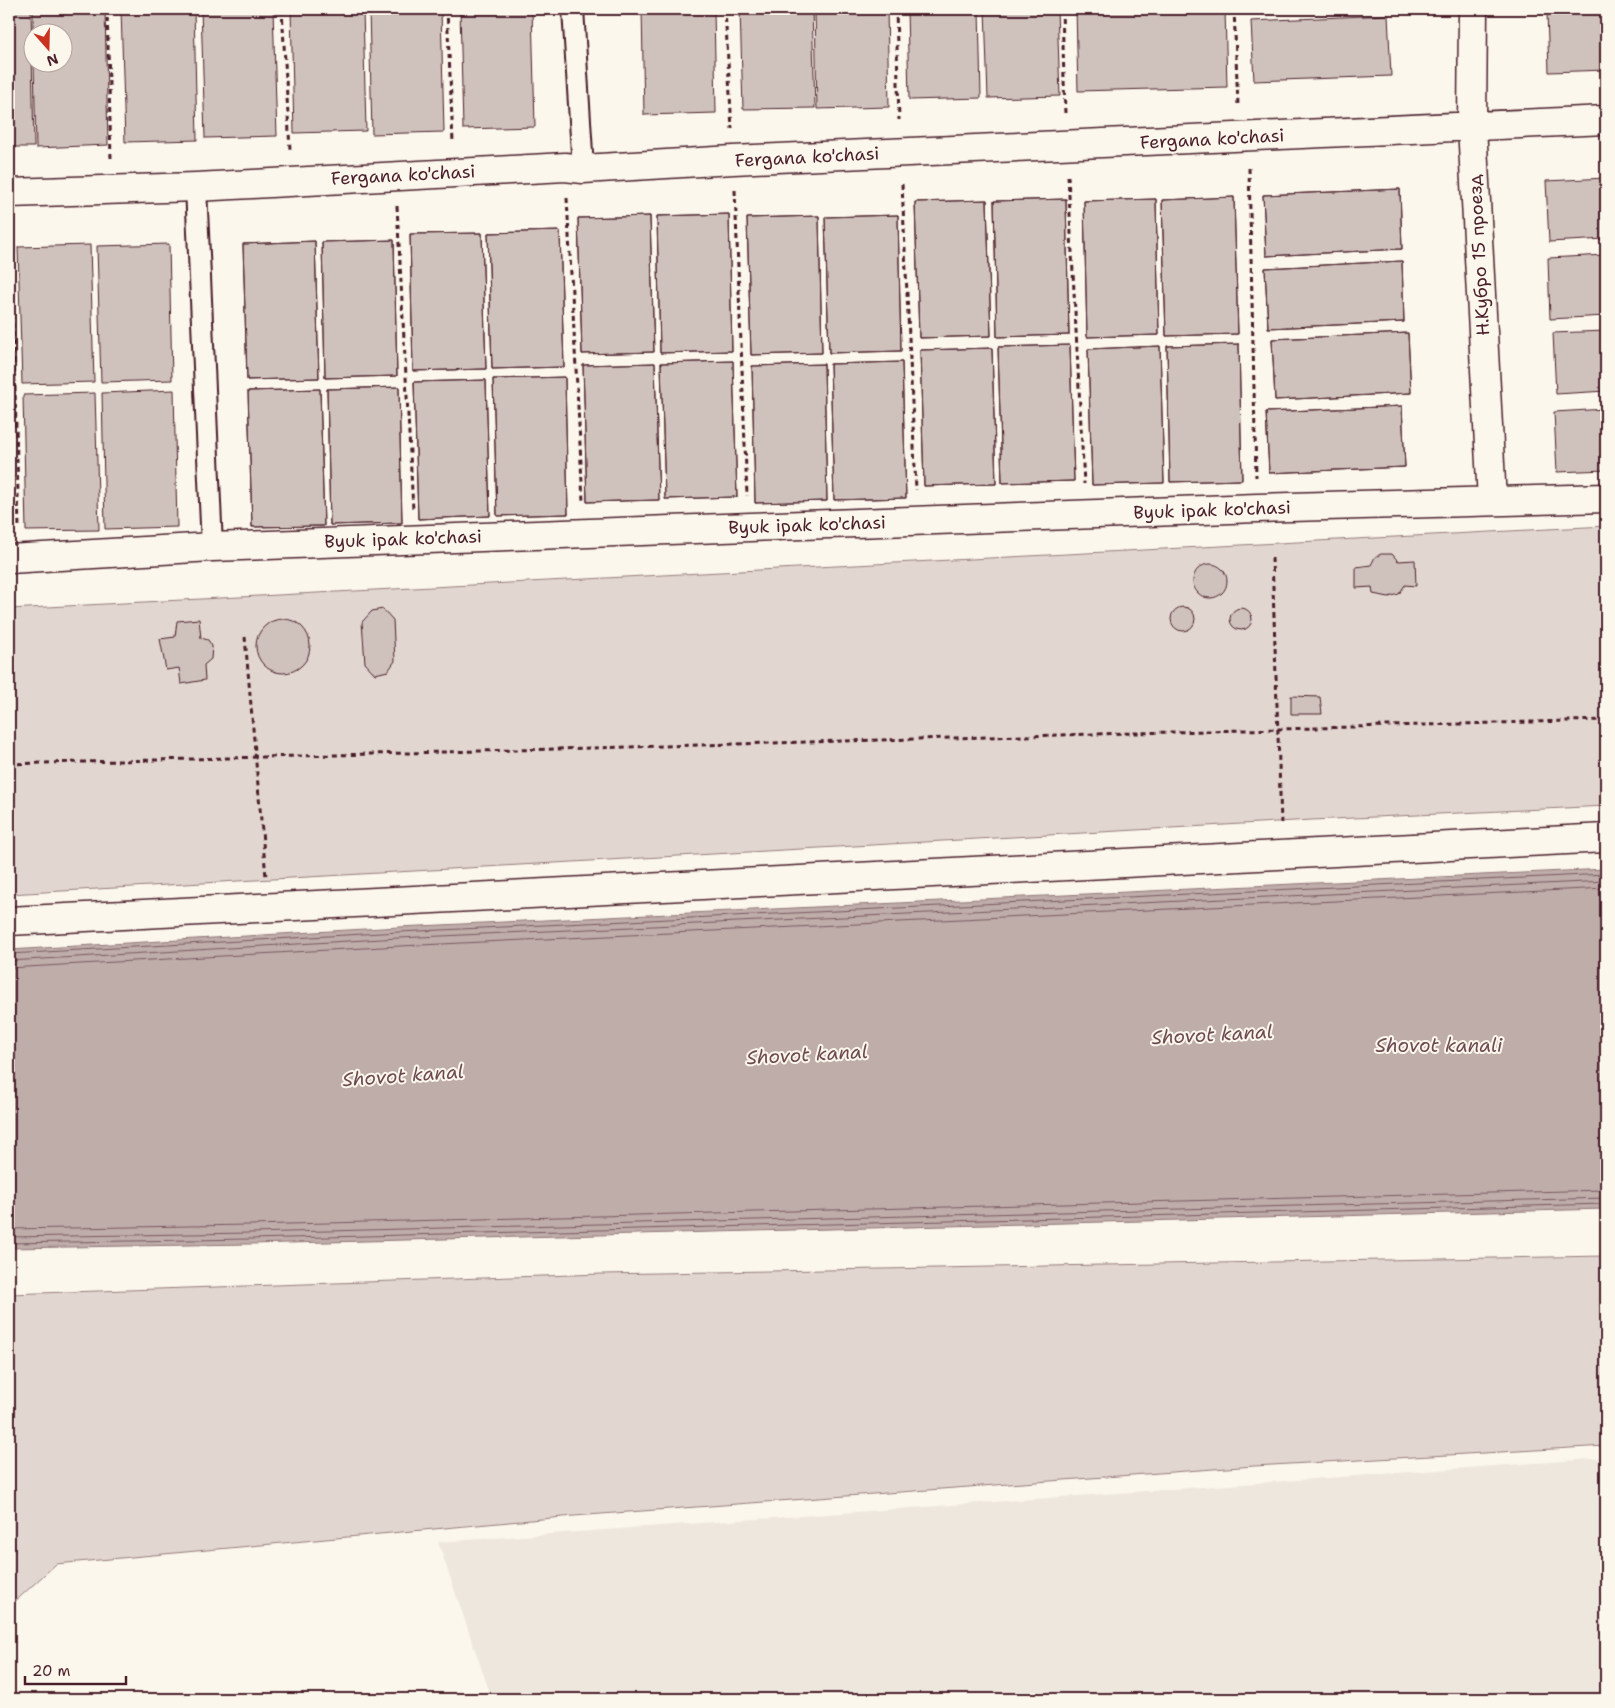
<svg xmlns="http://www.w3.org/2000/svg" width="1615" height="1708" font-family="'Shantell Sans',sans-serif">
  <rect width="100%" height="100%" fill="#fbf7ec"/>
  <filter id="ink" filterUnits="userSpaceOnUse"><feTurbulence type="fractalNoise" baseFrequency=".02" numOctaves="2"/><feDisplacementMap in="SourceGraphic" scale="10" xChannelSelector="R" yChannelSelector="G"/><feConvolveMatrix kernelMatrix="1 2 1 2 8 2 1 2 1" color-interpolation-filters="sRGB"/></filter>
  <g filter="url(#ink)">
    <path fill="#eee7de" d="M 1606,1458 L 1606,1699 L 492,1699 L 438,1542 Z"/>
    <path fill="#e2d7d0" stroke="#967b7e" d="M 1606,526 L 1606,806 L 1312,820 L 9,894 L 9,609 Z
      M 1606,1256 L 1606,1446 L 1254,1466 L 574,1516 L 56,1564 L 9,1607 L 9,1294 L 602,1274 Z"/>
    <path fill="#bfadaa" stroke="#907477" d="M 1606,869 L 1606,1209 L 250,1244 L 9,1248 L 9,950 L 399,927 Z"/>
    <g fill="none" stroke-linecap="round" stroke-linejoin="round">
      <path stroke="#79585e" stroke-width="1" d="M 9,954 L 399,932 L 1606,874
        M 9,961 L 399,938 L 1606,881
        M 9,968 L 400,946 L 1606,888
        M 9,1229 L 250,1225 L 1606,1190
        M 9,1237 L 250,1233 L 1606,1198
        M 9,1243 L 250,1239 L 1606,1204"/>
    </g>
    <path fill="#cfc2bc" stroke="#4a1f2b" d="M 105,9 L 108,145 L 36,148 L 34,62 L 62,62 L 62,32 L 33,32 L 33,11 Z
      M 121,9 L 194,9 L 197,140 L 125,142 Z
      M 201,9 L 273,9 L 277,136 L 205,138 Z
      M 291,9 L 363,9 L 366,131 L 294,133 Z
      M 369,9 L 441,9 L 444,132 L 372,134 Z
      M 460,9 L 532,9 L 535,127 L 463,129 Z
      M 642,9 L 714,9 L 716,113 L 644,115 Z
      M 740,9 L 812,9 L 815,108 L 743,109 Z
      M 815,9 L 887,9 L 889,107 L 817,109 Z
      M 907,9 L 979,9 L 981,98 L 909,100 Z
      M 985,9 L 1057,9 L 1060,96 L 988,98 Z
      M 1076,9 L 1225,9 L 1227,87 L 1078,91 Z
      M 1606,9 L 1606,70 L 1549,72 L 1547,12 Z
      M 31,10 L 34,147 L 9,147 L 9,11 Z
      M 1388,15 L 1391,76 L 1254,81 L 1251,21 Z
      M 1606,178 L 1606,239 L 1549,242 L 1546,181 Z
      M 1400,189 L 1402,249 L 1266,256 L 1263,195 Z
      M 1400,189 L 1402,249 L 1266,256 L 1263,195 Z
      M 1234,197 L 1238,334 L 1166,336 L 1162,200 Z
      M 1234,197 L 1238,334 L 1166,336 L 1162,200 Z
      M 1066,199 L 1069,335 L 997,337 L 994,201 Z
      M 1066,199 L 1069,335 L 997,337 L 994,201 Z
      M 1156,199 L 1159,335 L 1087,337 L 1084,201 Z
      M 1156,199 L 1159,335 L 1087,337 L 1084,201 Z
      M 987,200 L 991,336 L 919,338 L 915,202 Z
      M 987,200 L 991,336 L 919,338 L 915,202 Z
      M 729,214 L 732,351 L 660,353 L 657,216 Z
      M 729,214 L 732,351 L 660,353 L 657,216 Z
      M 898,215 L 901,351 L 829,353 L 825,217 Z
      M 898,215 L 901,351 L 829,353 L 825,217 Z
      M 650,216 L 654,352 L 582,354 L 578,218 Z
      M 650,216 L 654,352 L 582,354 L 578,218 Z
      M 819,216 L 822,353 L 751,355 L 747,218 Z
      M 819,216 L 822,353 L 751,355 L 747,218 Z
      M 560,231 L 564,367 L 492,369 L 488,233 Z
      M 560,231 L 564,367 L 492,369 L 488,233 Z
      M 482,233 L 486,369 L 413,371 L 410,234 Z
      M 482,233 L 486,369 L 413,371 L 410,234 Z
      M 394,240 L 397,376 L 325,378 L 322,242 Z
      M 394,240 L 397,376 L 325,378 L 322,242 Z
      M 315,241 L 319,378 L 247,380 L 243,244 Z
      M 315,241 L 319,378 L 247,380 L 243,244 Z
      M 169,244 L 172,380 L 101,382 L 97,246 Z
      M 90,245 L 94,382 L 22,384 L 18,247 Z
      M 1606,255 L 1606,316 L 1550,319 L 1548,258 Z
      M 1402,261 L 1404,322 L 1268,328 L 1265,268 Z
      M 1402,261 L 1404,322 L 1268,328 L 1265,268 Z
      M 1606,331 L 1606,391 L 1556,394 L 1553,333 Z
      M 1408,333 L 1411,393 L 1275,400 L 1272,339 Z
      M 1408,333 L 1411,393 L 1275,400 L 1272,339 Z
      M 1239,344 L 1242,480 L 1170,482 L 1167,346 Z
      M 1239,344 L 1242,480 L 1170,482 L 1167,346 Z
      M 1070,345 L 1074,481 L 1002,483 L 998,347 Z
      M 1070,345 L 1074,481 L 1002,483 L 998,347 Z
      M 1160,346 L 1164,483 L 1092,485 L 1088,349 Z
      M 1160,346 L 1164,483 L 1092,485 L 1088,349 Z
      M 992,348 L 996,484 L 924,486 L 920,350 Z
      M 992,348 L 996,484 L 924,486 L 920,350 Z
      M 733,361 L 737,497 L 665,499 L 661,363 Z
      M 733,361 L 737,497 L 665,499 L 661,363 Z
      M 902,362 L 906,498 L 834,500 L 830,364 Z
      M 902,362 L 906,498 L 834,500 L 830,364 Z
      M 655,363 L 659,500 L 587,502 L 583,365 Z
      M 655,363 L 659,500 L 587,502 L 583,365 Z
      M 824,364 L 827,501 L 755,503 L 752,366 Z
      M 824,364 L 827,501 L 755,503 L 752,366 Z
      M 565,377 L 568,514 L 497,516 L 493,379 Z
      M 565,377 L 568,514 L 497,516 L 493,379 Z
      M 486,380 L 490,516 L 418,519 L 414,382 Z
      M 486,380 L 490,516 L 418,519 L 414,382 Z
      M 399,387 L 402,523 L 330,525 L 327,389 Z
      M 399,387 L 402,523 L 330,525 L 327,389 Z
      M 320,389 L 324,526 L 252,527 L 248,391 Z
      M 320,389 L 324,526 L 252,527 L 248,391 Z
      M 174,390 L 177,527 L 105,529 L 102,393 Z
      M 95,393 L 99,530 L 26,531 L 23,395 Z
      M 1402,406 L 1405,467 L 1269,473 L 1266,412 Z
      M 1402,406 L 1405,467 L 1269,473 L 1266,412 Z
      M 1606,409 L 1606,470 L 1557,472 L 1554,412 Z
      M 9,464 L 11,536 L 9,536 Z
      M 1381,554 L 1392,554 L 1398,561 L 1415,560 L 1416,586 L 1405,585 L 1399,594 L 1389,597 L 1373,594 L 1372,587 L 1356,588 L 1356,567 L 1371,565 L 1375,557 Z
      M1193 581a17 17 0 1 1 34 0a17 17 0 1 1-34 0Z
      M1171 619a12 12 0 1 1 24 0a12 12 0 1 1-24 0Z
      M1230 619a11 11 0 1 1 22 0a11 11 0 1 1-22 0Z
      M 383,609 L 393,620 L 395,661 L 388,671 L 375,674 L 365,663 L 362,622 L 372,611 Z
      M 199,619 L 201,638 L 208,640 L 212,646 L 211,659 L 204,665 L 205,680 L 181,684 L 179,668 L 166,670 L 160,639 L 175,637 L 177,621 Z
      M256 646a27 27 0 1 1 54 0a27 27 0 1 1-54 0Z
      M 1291,696 L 1320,697 L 1322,714 L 1291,714 Z"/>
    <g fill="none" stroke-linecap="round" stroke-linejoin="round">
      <defs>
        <path id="lane" d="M 573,9 L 583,169
          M 196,187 L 212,547"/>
        <path id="street" d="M 1473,9 L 1472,126 L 1492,501
          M 9,193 L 196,187 L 565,167 L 583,169 L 733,160 L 1606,120
          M 9,559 L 212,547 L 1257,508 L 1606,498
          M 9,921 L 1606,838"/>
      </defs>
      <use href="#lane" stroke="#4a1f2b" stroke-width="24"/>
      <use href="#street" stroke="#4a1f2b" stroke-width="31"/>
      <path stroke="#4a1f2b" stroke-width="3" stroke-dasharray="5 4" stroke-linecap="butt" d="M 107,9 L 111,159
        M 282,9 L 290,150
        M 447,9 L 453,142
        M 725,9 L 732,129
        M 896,9 L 899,120
        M 1062,9 L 1065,115
        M 1234,9 L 1238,105
        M 1249,168 L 1256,477
        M 1068,176 L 1084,484
        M 902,184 L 916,490
        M 735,190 L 747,496
        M 567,198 L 583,501
        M 397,206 L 413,510
        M 10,224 L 19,528
        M 1272,558 L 1281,823
        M 245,637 L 266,877
        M 9,764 L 1606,720"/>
      <use href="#lane" stroke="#fbf7ec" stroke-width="20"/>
      <use href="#street" stroke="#fbf7ec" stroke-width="28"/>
    </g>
  </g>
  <g text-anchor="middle" stroke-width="4" stroke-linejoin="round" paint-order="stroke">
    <g font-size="18" fill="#4a1f2b" stroke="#fbf7ec">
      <text transform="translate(1212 139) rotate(-3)" y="6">Fergana ko'chasi</text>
      <text transform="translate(807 157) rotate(-3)" y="6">Fergana ko'chasi</text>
      <text transform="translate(403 175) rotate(-3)" y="6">Fergana ko'chasi</text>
      <text transform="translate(1479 255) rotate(-93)" y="6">Н.Кубро 15 проезд</text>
      <text transform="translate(1212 510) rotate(-2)" y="6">Byuk ipak ko'chasi</text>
      <text transform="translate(807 525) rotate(-2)" y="6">Byuk ipak ko'chasi</text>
      <text transform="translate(403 539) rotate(-2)" y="6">Byuk ipak ko'chasi</text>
    </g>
    <g font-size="19" font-style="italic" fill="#6d4a51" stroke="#fbf7ec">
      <text transform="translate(1212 1034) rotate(-3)" y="7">Shovot kanal</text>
      <text x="1439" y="1052">Shovot kanali</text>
      <text transform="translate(807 1054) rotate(-3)" y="7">Shovot kanal</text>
      <text transform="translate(403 1075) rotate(-4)" y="7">Shovot kanal</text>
    </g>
  </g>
  <rect width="1615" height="1708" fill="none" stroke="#fbf7ec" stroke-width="30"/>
  <rect x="15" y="15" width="1585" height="1678" fill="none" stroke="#4a1f2b" stroke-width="2" filter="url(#ink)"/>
  <g transform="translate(48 48) rotate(160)"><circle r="24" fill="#fbf7ec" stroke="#b4a19f"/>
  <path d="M0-4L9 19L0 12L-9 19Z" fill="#c8321e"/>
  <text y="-8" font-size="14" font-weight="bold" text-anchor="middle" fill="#4a1f2b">N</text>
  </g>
  <path d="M25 1676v8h101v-8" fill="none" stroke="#4a1f2b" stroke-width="2.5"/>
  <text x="32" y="1676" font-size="15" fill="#4a1f2b" stroke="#fbf7ec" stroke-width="4" paint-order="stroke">20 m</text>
</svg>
